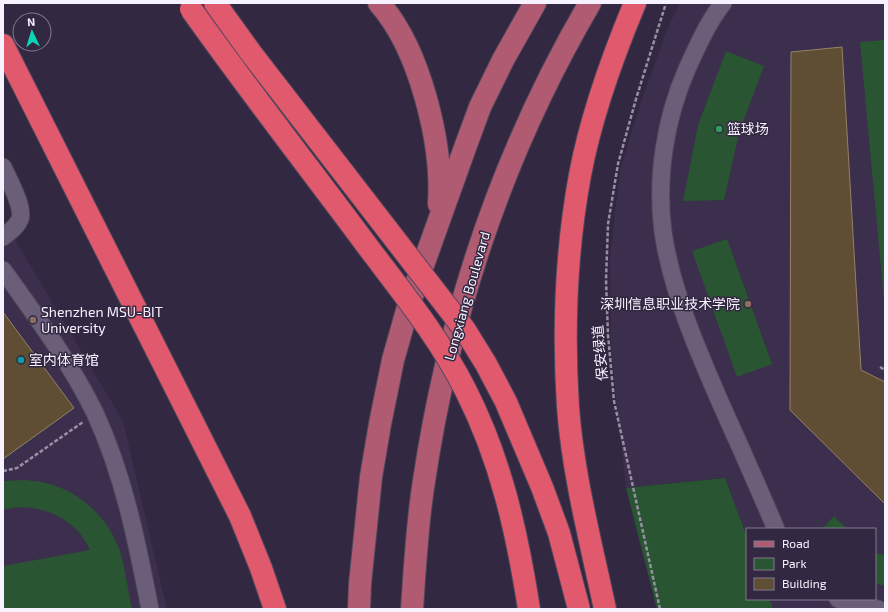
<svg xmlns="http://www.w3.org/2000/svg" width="888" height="612" font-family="'Exo 2','Noto Sans SC',sans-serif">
  <rect width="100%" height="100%" fill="#332841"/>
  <path fill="#3c2e4d" d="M 680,3 L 885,3 L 885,609 L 773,609 L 770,599 L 875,599 L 875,529 L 747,529 L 747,537 L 725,478 L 626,488 L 611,351 L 610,257 L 620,170 L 642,99 L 668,27 Z
    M 3,220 L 123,421 L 167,609 L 3,609 Z"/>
  <path fill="#295532" d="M 885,40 L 885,311 L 860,42 Z
    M 726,51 L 764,66 L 739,133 L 724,200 L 683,201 L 698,125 Z
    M 727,239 L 772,364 L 737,377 L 692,251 Z
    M 725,478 L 747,537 L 747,599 L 770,599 L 773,609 L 657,609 L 626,488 Z
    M 24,480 C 31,481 38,481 45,483 C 81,491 111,520 121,555 C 126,572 128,591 132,609 L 3,609 L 3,566 L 90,550 C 87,544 83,537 78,531 C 60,512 29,502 3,510 L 3,481 Z
    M 834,516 L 847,529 L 822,529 Z
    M 875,553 L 885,555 L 885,586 L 875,583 Z"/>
  <path fill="#5f4d34" stroke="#958267" d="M 842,47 L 861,370 L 885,382 L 885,504 L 790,410 L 791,52 Z
    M 3,312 L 74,408 L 3,459 Z"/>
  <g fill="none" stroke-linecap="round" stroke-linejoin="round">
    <defs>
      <path id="minor" d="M 723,3 C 708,22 697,47 687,69 C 665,119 656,178 663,232 C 672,292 697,349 721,404 C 740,446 758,487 776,529
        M 3,167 C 8,179 24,206 20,219 C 17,227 9,232 3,237
        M 3,270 C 36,316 70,362 95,413 C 124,476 137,542 150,609
        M 838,599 L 862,608 L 878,609"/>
      <path id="major" d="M 379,3 C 420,49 443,144 439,204
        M 359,609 L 360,584 L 371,477 L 380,424 L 393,360 L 408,307 L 466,145 L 480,107 L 503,60 L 535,3
        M 412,609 C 415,566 417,524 424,481 C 449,313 504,150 590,3"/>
      <path id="highway" d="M 3,45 L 240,516 L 261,568 L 275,609
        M 605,609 C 591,543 573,475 568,407 C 563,330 566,251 580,175 C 591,116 612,58 635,3"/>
    </defs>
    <use href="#minor" stroke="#50475b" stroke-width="19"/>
    <use href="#major" stroke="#50475b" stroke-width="24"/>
    <use href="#highway" stroke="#50475b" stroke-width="24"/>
    <path stroke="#9890a3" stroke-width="2.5" stroke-dasharray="4 2" stroke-linecap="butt" d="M 880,367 L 885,370
      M 3,471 L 17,468 L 83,422
      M 660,609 L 614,401 L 608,335 L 606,280 L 608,224 L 618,164 L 636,99 L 666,3"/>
    <use href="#minor" stroke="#6a5e79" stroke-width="17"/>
    <use href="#major" stroke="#b15b72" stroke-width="22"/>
    <use href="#highway" stroke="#e0596d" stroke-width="22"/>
    <defs>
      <path id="highway-bridge" d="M 215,3 L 251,53 L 465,330 L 486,364 L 506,402 L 542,487 L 559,533 L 579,609
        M 191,9 C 247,88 307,165 365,243 C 401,291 439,337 466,391 C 501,460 517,532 529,609"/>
    </defs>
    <use href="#highway-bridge" stroke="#50475b" stroke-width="24" stroke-linecap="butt"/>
    <use href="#highway-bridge" stroke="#e0596d" stroke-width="22"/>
  </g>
  <circle fill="#2e9e5b" stroke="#332841" stroke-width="1.5" cx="719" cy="129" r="4"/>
  <g fill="#8d6e63" stroke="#332841" stroke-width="1.5">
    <circle cx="748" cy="304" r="4"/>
    <circle cx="33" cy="320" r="4"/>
  </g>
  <circle fill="#0f9aa8" stroke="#332841" stroke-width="1.5" cx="21" cy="360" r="4"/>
  <g text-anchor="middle" stroke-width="3" stroke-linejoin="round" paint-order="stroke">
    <g font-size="14" fill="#f7f2ff" stroke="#332841" text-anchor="start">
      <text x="727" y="134">篮球场</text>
      <text x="740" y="309" text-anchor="end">深圳信息职业技术学院</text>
      <text x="41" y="317">Shenzhen MSU-BIT<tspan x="41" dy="16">University</tspan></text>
      <text x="29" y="365">室内体育馆</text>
    </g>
    <g font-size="14" fill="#f7f2ff" stroke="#332841">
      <text transform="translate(467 296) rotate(-74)" y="5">Longxiang Boulevard</text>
      <text transform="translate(600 353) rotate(-95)" y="5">保安绿道</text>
    </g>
  </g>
  <rect width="888" height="612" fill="none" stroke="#f7f2ff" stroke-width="8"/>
  <rect x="746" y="528" width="130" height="72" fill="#332841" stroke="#81798d"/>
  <rect x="754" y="541" width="20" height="6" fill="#b15b72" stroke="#81798d"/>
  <text x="782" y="548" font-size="12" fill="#f7f2ff">Road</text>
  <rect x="754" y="558" width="20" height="12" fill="#295532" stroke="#81798d"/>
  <text x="782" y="568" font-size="12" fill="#f7f2ff">Park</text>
  <rect x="754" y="578" width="20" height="12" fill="#5f4d34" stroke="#81798d"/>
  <text x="782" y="588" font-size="12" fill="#f7f2ff">Building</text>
  <g transform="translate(32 32) rotate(356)"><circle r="19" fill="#332841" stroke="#81798d"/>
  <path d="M0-3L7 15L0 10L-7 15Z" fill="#0cd5b5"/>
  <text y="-6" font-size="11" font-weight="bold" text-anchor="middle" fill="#f7f2ff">N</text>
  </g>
</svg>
